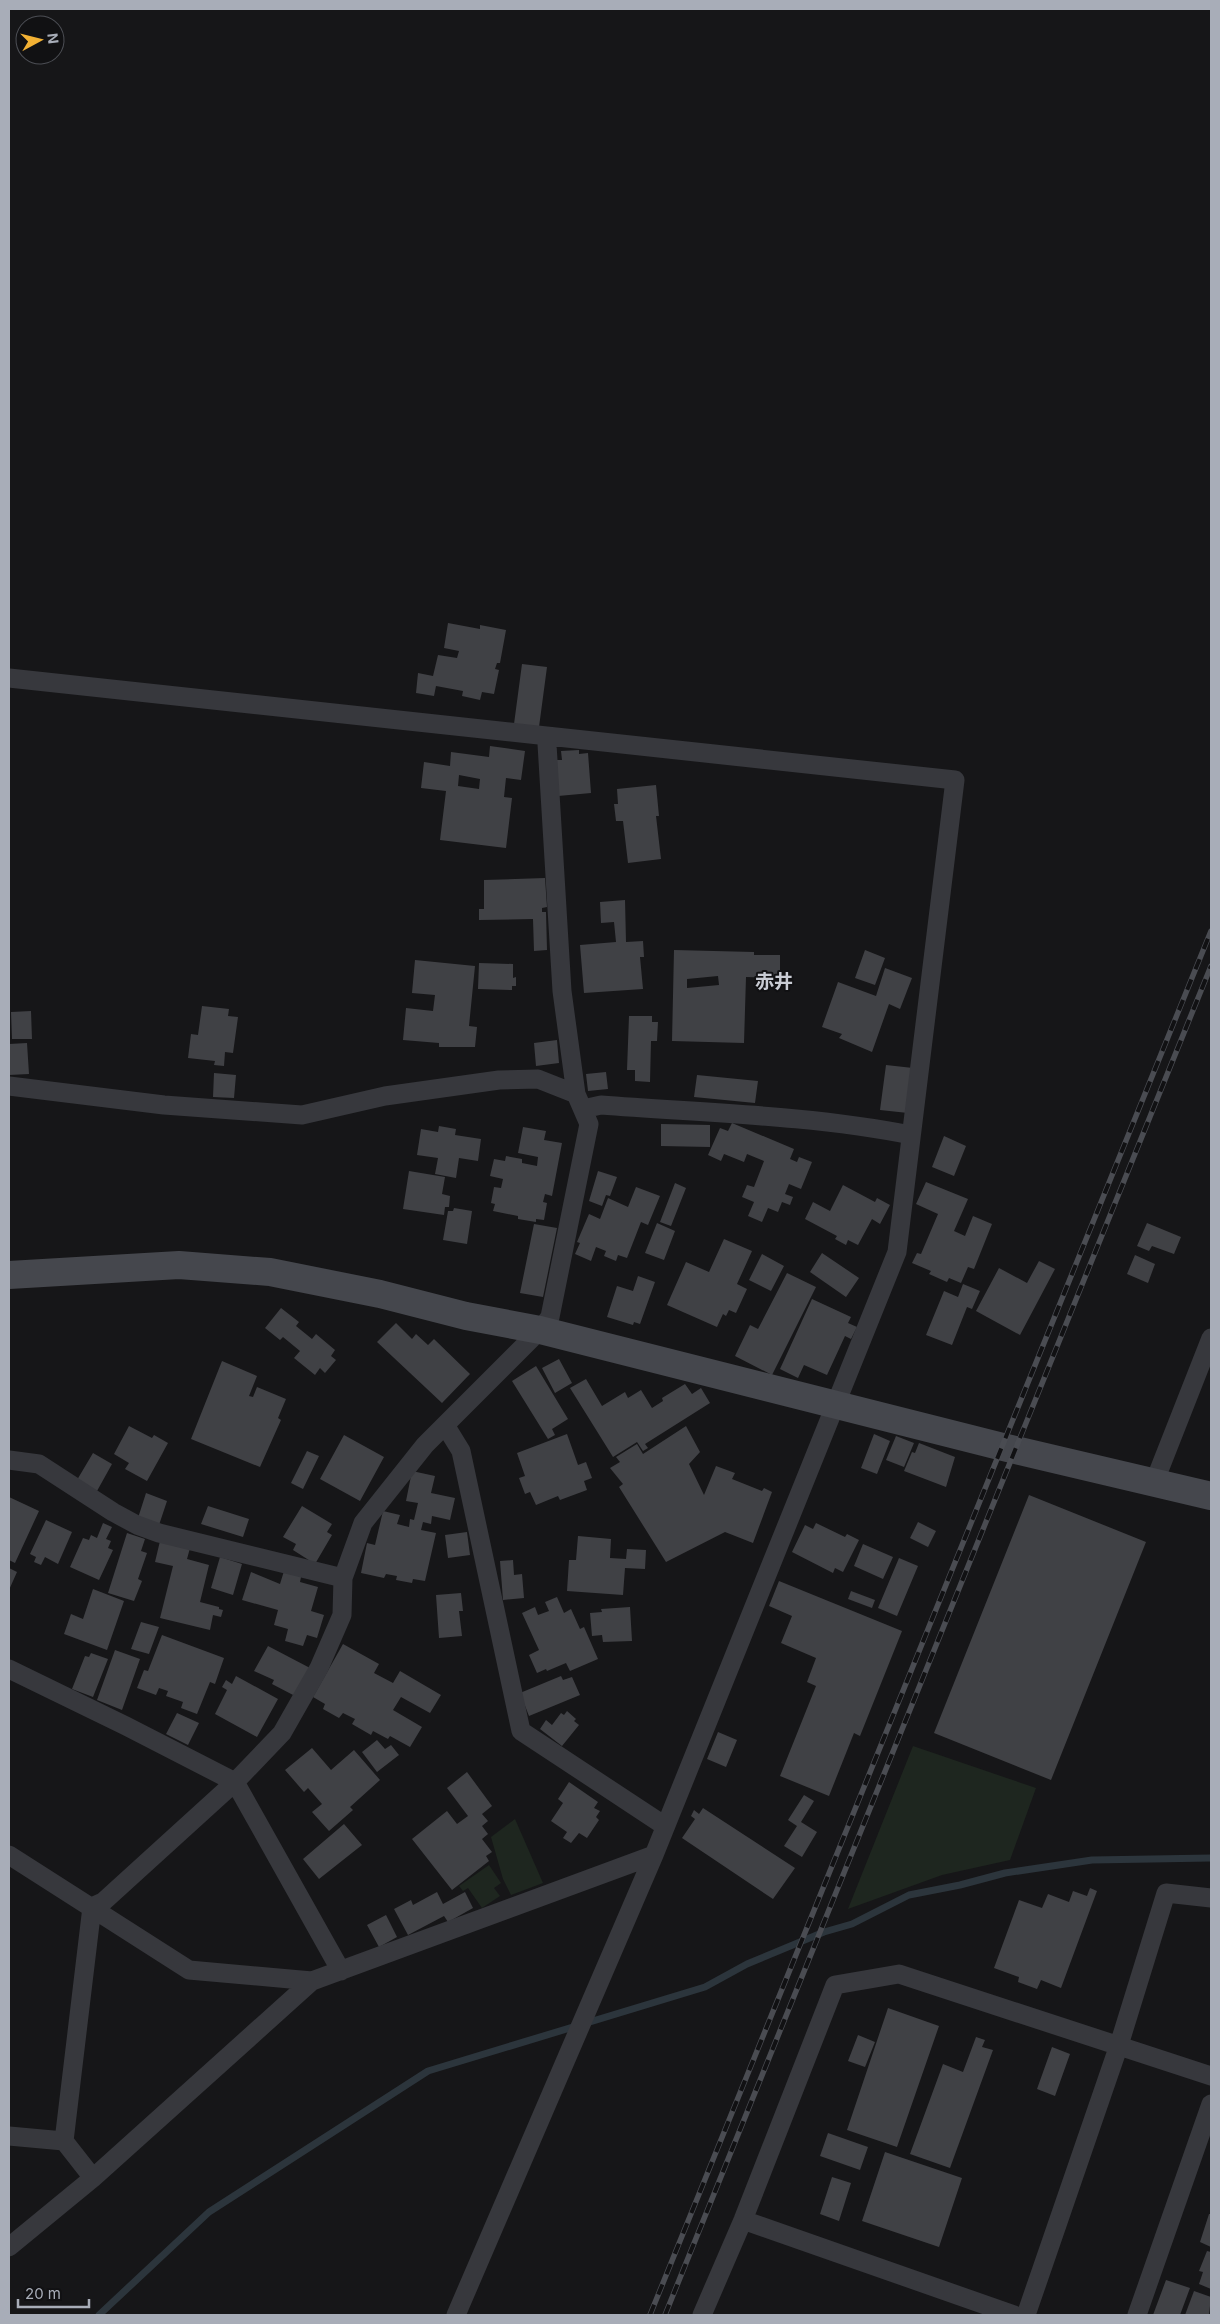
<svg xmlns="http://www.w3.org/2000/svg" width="1220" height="2324" font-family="Inter,'Noto Sans JP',sans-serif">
  <rect width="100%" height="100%" fill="#161618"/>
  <path fill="#1e261f" d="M 913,1746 L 1036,1788 L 1010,1860 L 942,1875 L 848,1909 Z
    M 515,1819 L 543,1883 L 511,1895 L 503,1879 L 491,1837 Z
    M 489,1865 L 501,1883 L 494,1888 L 500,1896 L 482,1908 L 468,1888 L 463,1891 L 459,1886 Z"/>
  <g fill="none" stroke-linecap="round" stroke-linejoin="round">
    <path stroke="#2c353c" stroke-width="7" d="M 99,2315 L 209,2212 L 428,2071 L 705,1987 L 747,1964 L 824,1932 L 852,1924 L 909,1895 L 960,1885 L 1005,1873 L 1092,1860 L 1211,1858"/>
  </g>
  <path fill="#404145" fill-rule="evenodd" d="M 448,623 L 480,629 L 480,625 L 506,630 L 500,663 L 497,663 L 495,669 L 499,670 L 494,694 L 482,692 L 480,700 L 462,696 L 463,691 L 436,686 L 434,696 L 416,693 L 418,673 L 433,676 L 438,655 L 457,658 L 459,651 L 444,648 Z
    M 522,664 L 547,667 L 539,727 L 514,724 Z
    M 490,746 L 525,751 L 521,780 L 506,778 L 504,797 L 512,798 L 506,848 L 440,840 L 446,791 L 421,788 L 424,762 L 450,766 L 451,752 L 489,757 ZM 459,775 L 480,779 L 479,789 L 458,786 Z
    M 579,750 L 579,754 L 588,753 L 591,793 L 558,796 L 555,760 L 562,760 L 561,751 Z
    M 656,785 L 659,816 L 656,816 L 661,859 L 628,863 L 623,821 L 616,821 L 614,804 L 618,804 L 617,789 Z
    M 545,878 L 547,907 L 542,908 L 542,912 L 546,912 L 547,950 L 534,951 L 533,919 L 479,920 L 479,909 L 484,909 L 484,880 Z
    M 625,900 L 626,942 L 643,941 L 644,957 L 640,957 L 643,989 L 584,993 L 580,945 L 616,942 L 614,922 L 601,923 L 600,902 Z
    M 674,950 L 754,952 L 754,955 L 780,955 L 780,978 L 746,977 L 744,1043 L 672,1041 ZM 718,976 L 719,985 L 687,988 L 687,979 Z
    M 865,950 L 885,958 L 875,985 L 855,978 Z
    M 415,960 L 475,966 L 469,1026 L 477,1027 L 475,1047 L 439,1047 L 439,1043 L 403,1040 L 406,1008 L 433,1011 L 435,995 L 412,993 Z
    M 479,963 L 513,964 L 513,978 L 516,977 L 516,986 L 512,986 L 512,990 L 478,989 Z
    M 885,968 L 912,978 L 900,1009 L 889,1004 L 872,1052 L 839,1038 L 842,1034 L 822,1027 L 838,982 L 876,996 Z
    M 202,1006 L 229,1009 L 228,1016 L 238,1017 L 233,1053 L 225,1052 L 224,1066 L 214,1065 L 215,1061 L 188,1058 L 191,1034 L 198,1035 Z
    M 31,1011 L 32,1039 L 12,1039 L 11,1012 Z
    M 629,1016 L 652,1016 L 652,1022 L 658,1022 L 657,1041 L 651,1041 L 650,1082 L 635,1081 L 635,1070 L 627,1070 Z
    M 557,1040 L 559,1063 L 536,1066 L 534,1043 Z
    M 27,1043 L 29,1074 L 9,1075 L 9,1044 Z
    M 886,1065 L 913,1068 L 908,1113 L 880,1110 Z
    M 606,1072 L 608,1089 L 588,1091 L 586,1074 Z
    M 214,1073 L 236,1075 L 234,1098 L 213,1097 Z
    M 697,1075 L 758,1081 L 755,1103 L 694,1097 Z
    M 732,1123 L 794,1149 L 790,1159 L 797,1162 L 799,1157 L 812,1162 L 801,1189 L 789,1184 L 785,1194 L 793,1197 L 790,1205 L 782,1202 L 778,1212 L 768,1208 L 762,1222 L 748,1216 L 754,1202 L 742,1197 L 747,1185 L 754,1187 L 764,1161 L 747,1154 L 744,1162 L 724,1154 L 721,1161 L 708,1155 L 720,1128 L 728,1131 Z
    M 661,1124 L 710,1125 L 710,1147 L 661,1146 Z
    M 439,1126 L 456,1129 L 455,1135 L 481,1139 L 478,1161 L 459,1158 L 456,1178 L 435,1174 L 438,1158 L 417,1155 L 421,1129 L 438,1132 Z
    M 523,1127 L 546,1131 L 544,1140 L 562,1143 L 552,1196 L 545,1194 L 543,1202 L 547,1203 L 544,1220 L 536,1219 L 536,1222 L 518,1219 L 518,1216 L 493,1211 L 495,1204 L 491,1203 L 494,1187 L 501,1188 L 503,1179 L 490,1176 L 494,1159 L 505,1161 L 506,1156 L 522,1159 L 522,1163 L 537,1166 L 538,1157 L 518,1153 Z
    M 944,1136 L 966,1146 L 954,1176 L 932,1167 Z
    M 409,1171 L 445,1177 L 442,1194 L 450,1196 L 449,1207 L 445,1207 L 444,1215 L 403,1209 Z
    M 598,1171 L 617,1177 L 610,1196 L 606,1195 L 602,1206 L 589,1201 Z
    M 926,1182 L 968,1199 L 954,1231 L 965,1236 L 973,1216 L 992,1224 L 974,1269 L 968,1267 L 961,1283 L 949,1278 L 947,1282 L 929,1274 L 931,1271 L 912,1263 L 917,1253 L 921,1254 L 938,1214 L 916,1204 Z
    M 675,1183 L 686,1188 L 671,1226 L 660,1222 Z
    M 843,1185 L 875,1202 L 877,1198 L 890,1205 L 880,1224 L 872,1219 L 858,1245 L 848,1240 L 846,1245 L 835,1239 L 837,1236 L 805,1219 L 813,1202 L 830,1211 Z
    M 636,1187 L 660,1196 L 648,1225 L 641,1222 L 627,1258 L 618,1255 L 616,1261 L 604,1256 L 606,1251 L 596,1247 L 591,1261 L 575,1254 L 580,1243 L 577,1242 L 589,1214 L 600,1219 L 608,1198 L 628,1207 Z
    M 454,1208 L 472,1211 L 467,1244 L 443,1240 L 448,1211 L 453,1211 Z
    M 657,1223 L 675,1231 L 664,1260 L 645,1253 Z
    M 1147,1223 L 1181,1237 L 1174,1254 L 1152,1246 L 1149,1251 L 1137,1246 Z
    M 534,1224 L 557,1228 L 543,1297 L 520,1293 Z
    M 724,1239 L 752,1251 L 737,1284 L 747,1289 L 736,1313 L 729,1310 L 726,1316 L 723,1314 L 717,1327 L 667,1305 L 686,1262 L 709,1272 Z
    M 822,1253 L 859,1278 L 846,1297 L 810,1272 Z
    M 762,1254 L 784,1266 L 771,1291 L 749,1280 Z
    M 1135,1255 L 1155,1264 L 1148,1283 L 1127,1274 Z
    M 1039,1261 L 1055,1269 L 1020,1335 L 976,1311 L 999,1268 L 1027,1283 Z
    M 787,1273 L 816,1287 L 772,1375 L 735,1356 L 750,1325 L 758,1329 Z
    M 638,1276 L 655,1282 L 640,1324 L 634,1322 L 633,1325 L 607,1317 L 617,1286 L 633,1291 Z
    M 963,1284 L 980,1291 L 972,1309 L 967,1307 L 952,1345 L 926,1335 L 944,1291 L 958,1297 Z
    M 812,1299 L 851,1317 L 848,1323 L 857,1327 L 851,1339 L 845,1336 L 827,1375 L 804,1365 L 798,1378 L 780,1369 Z
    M 281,1308 L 299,1322 L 296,1326 L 312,1339 L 316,1334 L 335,1350 L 331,1356 L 336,1360 L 325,1373 L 320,1368 L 315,1375 L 294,1358 L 300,1351 L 283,1337 L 280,1340 L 265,1328 Z
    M 396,1323 L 412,1339 L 416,1334 L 428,1345 L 434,1339 L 470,1374 L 442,1403 L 377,1342 Z
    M 559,1359 L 572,1383 L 555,1393 L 542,1368 Z
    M 222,1361 L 257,1376 L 249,1396 L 253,1397 L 257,1387 L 286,1399 L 278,1418 L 281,1420 L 260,1467 L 191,1439 Z
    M 536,1366 L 568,1419 L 552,1429 L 555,1435 L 548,1439 L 512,1381 Z
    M 586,1379 L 602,1406 L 625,1392 L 628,1398 L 641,1390 L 652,1408 L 663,1401 L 662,1398 L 685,1384 L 692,1394 L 701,1388 L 710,1403 L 645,1444 L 648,1448 L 643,1451 L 637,1442 L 613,1457 L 570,1388 Z
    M 129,1426 L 152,1438 L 154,1435 L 168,1443 L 147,1481 L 125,1469 L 129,1463 L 114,1454 Z
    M 686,1426 L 700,1452 L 689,1464 L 704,1495 L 716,1466 L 735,1473 L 732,1479 L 762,1491 L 764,1488 L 772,1492 L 753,1543 L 725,1532 L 666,1562 L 619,1487 L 623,1484 L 610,1468 L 620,1462 L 616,1457 L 637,1444 L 643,1454 Z
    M 567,1434 L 578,1465 L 586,1462 L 592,1478 L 584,1481 L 587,1490 L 560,1500 L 558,1496 L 536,1505 L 530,1492 L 525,1494 L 519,1478 L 525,1476 L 517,1453 Z
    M 874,1434 L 890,1441 L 877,1474 L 861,1468 Z
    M 344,1435 L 384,1457 L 360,1501 L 320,1479 Z
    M 896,1436 L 914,1443 L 904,1467 L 886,1460 Z
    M 919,1443 L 955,1457 L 946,1487 L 904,1471 L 912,1452 L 915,1453 Z
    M 307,1451 L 319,1456 L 303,1489 L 291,1483 Z
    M 93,1453 L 112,1464 L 97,1491 L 77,1480 Z
    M 412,1471 L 435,1476 L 431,1493 L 455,1498 L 450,1520 L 432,1516 L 431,1524 L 423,1522 L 421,1530 L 436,1533 L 425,1581 L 413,1579 L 412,1583 L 396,1580 L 397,1576 L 386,1574 L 384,1578 L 361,1573 L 367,1543 L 375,1545 L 383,1511 L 400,1515 L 397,1524 L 409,1527 L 410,1519 L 414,1520 L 418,1503 L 406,1501 Z
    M 146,1493 L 167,1501 L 159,1525 L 138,1518 Z
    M 1029,1495 L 1146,1542 L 1051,1780 L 934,1733 Z
    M 9,1497 L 39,1511 L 15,1563 L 9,1560 Z
    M 208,1506 L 249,1519 L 243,1537 L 201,1524 Z
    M 302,1506 L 332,1524 L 327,1532 L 332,1535 L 315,1564 L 293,1550 L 296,1544 L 283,1537 Z
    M 46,1520 L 72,1532 L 58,1564 L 45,1557 L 41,1565 L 34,1562 L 36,1557 L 30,1554 Z
    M 918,1522 L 936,1531 L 928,1547 L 910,1538 Z
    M 103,1523 L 112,1527 L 106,1539 L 111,1541 L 108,1548 L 113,1550 L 99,1580 L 70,1567 L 83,1538 L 89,1540 L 91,1535 L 97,1538 Z
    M 816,1523 L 845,1537 L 847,1534 L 859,1540 L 843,1572 L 835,1568 L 833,1573 L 792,1552 L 805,1525 L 813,1529 Z
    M 467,1532 L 470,1555 L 448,1558 L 445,1535 Z
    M 127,1533 L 145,1539 L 141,1551 L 147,1553 L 138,1579 L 142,1581 L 134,1601 L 108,1593 Z
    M 578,1536 L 611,1539 L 610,1558 L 626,1559 L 627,1549 L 646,1550 L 645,1569 L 625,1568 L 623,1595 L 567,1591 L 569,1560 L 576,1560 Z
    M 160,1541 L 190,1548 L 187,1559 L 209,1565 L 200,1602 L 219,1607 L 219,1609 L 223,1610 L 221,1617 L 213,1615 L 210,1630 L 160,1618 L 173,1566 L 155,1562 Z
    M 863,1544 L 893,1557 L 883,1579 L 854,1566 Z
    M 220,1557 L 242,1564 L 233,1595 L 211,1588 Z
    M 899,1558 L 918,1566 L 897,1616 L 878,1608 Z
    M 513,1560 L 514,1575 L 522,1574 L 524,1598 L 503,1600 L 500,1561 Z
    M 9,1568 L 17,1572 L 9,1590 Z
    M 284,1571 L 301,1577 L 300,1582 L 318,1587 L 311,1611 L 324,1615 L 317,1638 L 307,1635 L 303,1646 L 285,1641 L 288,1629 L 274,1625 L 278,1610 L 242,1600 L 251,1572 L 280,1584 Z
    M 779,1581 L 902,1631 L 860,1736 L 854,1733 L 829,1796 L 780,1776 L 816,1686 L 807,1682 L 816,1658 L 781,1643 L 792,1616 L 769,1606 Z
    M 93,1589 L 124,1601 L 107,1650 L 64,1634 L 71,1614 L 83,1619 Z
    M 851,1591 L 875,1600 L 872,1608 L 848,1599 Z
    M 461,1593 L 463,1611 L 459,1611 L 462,1636 L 439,1638 L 436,1595 Z
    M 557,1597 L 564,1613 L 571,1609 L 580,1629 L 584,1627 L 598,1659 L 570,1671 L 566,1663 L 547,1671 L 546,1669 L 537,1673 L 529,1655 L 539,1650 L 522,1613 L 535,1607 L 538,1615 L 549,1611 L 545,1602 Z
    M 630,1607 L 632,1641 L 603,1642 L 602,1635 L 592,1636 L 590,1613 L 602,1612 L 601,1609 Z
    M 141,1622 L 159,1627 L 149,1654 L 131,1649 Z
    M 162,1635 L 224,1658 L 215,1684 L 210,1682 L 197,1714 L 181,1708 L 183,1702 L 166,1696 L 168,1691 L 159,1688 L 156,1695 L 137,1688 L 144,1670 L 148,1671 Z
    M 343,1644 L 379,1664 L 374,1673 L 393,1683 L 400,1671 L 441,1695 L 430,1713 L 401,1697 L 393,1710 L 422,1727 L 410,1747 L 390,1736 L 388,1739 L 373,1731 L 371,1735 L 352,1724 L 355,1719 L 343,1713 L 339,1718 L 323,1709 L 325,1704 L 313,1697 Z
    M 268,1646 L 310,1668 L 295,1696 L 272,1684 L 274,1680 L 254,1671 Z
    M 115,1650 L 140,1659 L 122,1710 L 97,1700 Z
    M 91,1653 L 108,1659 L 93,1697 L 72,1689 L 85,1656 L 89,1657 Z
    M 236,1676 L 278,1699 L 257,1737 L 215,1714 L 227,1690 L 222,1687 L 226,1680 L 232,1684 Z
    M 561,1676 L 563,1680 L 572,1677 L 580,1695 L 529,1716 L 520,1693 Z
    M 567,1711 L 576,1719 L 574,1721 L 579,1725 L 562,1746 L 540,1729 L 546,1720 L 552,1725 L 561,1713 L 564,1715 Z
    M 177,1713 L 199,1723 L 188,1745 L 166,1734 Z
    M 718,1732 L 737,1740 L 726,1767 L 707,1759 Z
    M 377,1740 L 385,1749 L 391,1745 L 399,1755 L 377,1772 L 362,1752 Z
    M 312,1748 L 331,1770 L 354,1750 L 380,1780 L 350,1807 L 353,1810 L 329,1831 L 312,1812 L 322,1804 L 308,1788 L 304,1792 L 285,1770 Z
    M 467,1772 L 492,1806 L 482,1814 L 488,1821 L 482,1826 L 488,1834 L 482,1839 L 492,1852 L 486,1856 L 489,1861 L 452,1890 L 412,1839 L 447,1811 L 457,1824 L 468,1816 L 447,1788 Z
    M 569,1782 L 598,1802 L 594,1808 L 600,1811 L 596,1817 L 599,1820 L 587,1838 L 579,1833 L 571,1843 L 563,1838 L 567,1832 L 551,1821 L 563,1803 L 558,1799 Z
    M 804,1795 L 814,1801 L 801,1822 L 817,1832 L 802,1857 L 784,1846 L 797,1826 L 788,1820 Z
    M 703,1808 L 795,1868 L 773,1899 L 682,1838 L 695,1819 L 691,1816 L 694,1810 L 699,1814 Z
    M 344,1824 L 362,1845 L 319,1879 L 303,1859 Z
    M 1090,1888 L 1097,1891 L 1061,1988 L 1041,1980 L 1037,1989 L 1018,1982 L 1019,1977 L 994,1968 L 1019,1900 L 1042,1908 L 1048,1894 L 1069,1902 L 1073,1891 L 1087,1896 Z
    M 437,1892 L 443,1904 L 465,1892 L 473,1908 L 448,1922 L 444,1916 L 408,1935 L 394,1909 L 411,1900 L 413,1905 Z
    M 386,1915 L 397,1937 L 379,1947 L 367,1925 Z
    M 888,2008 L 939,2026 L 897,2147 L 847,2130 Z
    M 858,2035 L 875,2042 L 865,2067 L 848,2061 Z
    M 976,2037 L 985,2040 L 982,2047 L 993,2050 L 950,2168 L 910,2154 L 943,2064 L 963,2072 Z
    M 1052,2047 L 1070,2054 L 1055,2096 L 1037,2089 Z
    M 828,2133 L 868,2147 L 860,2170 L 820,2156 Z
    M 885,2152 L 962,2178 L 939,2247 L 862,2221 Z
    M 832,2177 L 851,2183 L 839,2221 L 820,2214 Z
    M 1209,2214 L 1211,2214 L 1211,2247 L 1200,2242 Z
    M 1207,2251 L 1211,2252 L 1211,2289 L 1199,2284 L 1203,2272 L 1199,2271 Z
    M 1166,2280 L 1190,2288 L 1180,2315 L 1153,2315 Z
    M 1194,2291 L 1211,2297 L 1209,2315 L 1185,2315 Z"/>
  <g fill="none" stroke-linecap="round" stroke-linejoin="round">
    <path stroke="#37383d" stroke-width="19" d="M 9,678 L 955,780 L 897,1252 L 654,1855 L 456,2315
      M 9,1086 L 164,1105 L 302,1115 L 385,1096 L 499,1080 L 538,1079 L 576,1094
      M 583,1109 L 601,1105 C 704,1113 810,1115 911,1135
      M 445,1425 L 461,1451 L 521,1731 L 665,1826
      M 9,1460 L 39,1464 L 113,1512 L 137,1525 L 159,1533 L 343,1578
      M 1154,1483 L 1211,1338
      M 9,1669 L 126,1726 L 235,1782 L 341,1971
      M 9,1855 L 189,1970 L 312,1981
      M 9,2136 L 64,2141
      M 93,2178 L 64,2141 L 92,1907 L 103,1902 L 235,1782 L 282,1733 L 319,1668 L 342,1615 L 343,1578 L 363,1523 L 425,1445 L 540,1330 L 550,1317 L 589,1124 L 576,1094 L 562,991 L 547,744 L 553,737
      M 743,2220 L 1014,2315
      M 9,2247 L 93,2178 L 312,1981 L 654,1855
      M 702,2315 L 743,2220 L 835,1985 L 899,1974 L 1211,2076
      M 1026,2315 L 1119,2045 L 1166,1893 L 1211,1898
      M 1137,2315 L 1211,2104"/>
    <path stroke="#45474d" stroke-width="28" d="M 9,1275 L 179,1265 L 270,1272 L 380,1294 L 466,1316 L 540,1330 L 1003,1447 L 1211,1496"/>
    <defs>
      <path id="rail" d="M 650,2315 L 1211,931
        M 665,2315 L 1211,966"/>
    </defs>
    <use href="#rail" stroke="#4a4c52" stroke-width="5.5"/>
    <use href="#rail" stroke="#111113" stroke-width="4" stroke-dasharray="11" stroke-linecap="butt"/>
  </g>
  <g text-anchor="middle" stroke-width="4" stroke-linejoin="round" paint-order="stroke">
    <g font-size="19" font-weight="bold" fill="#c9ccd4" stroke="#111113">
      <text x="774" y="988">赤井</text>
    </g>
  </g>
  <rect width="1220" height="2324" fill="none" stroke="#a8adb8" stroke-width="20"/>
  <g transform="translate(40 40) rotate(83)"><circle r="24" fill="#111113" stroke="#4d4f55"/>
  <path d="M0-4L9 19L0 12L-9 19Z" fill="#f2b134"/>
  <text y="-8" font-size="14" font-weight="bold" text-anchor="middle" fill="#a8adb8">N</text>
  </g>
  <path d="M18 2299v8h71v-8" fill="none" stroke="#a8adb8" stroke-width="2.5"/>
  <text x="25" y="2299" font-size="15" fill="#a8adb8" stroke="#111113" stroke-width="4" paint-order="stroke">20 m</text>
</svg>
